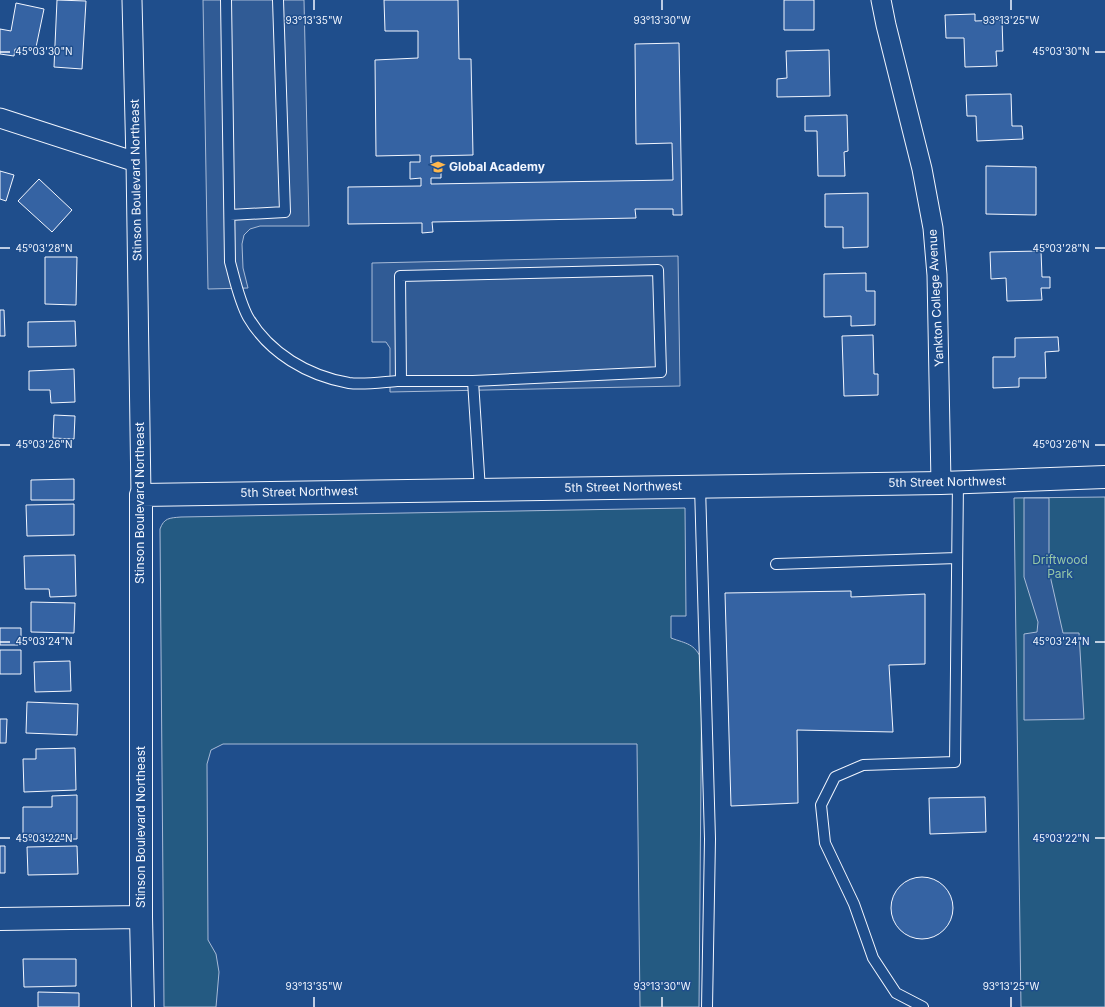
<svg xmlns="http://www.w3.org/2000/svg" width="1105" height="1007" font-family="Inter,sans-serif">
  <rect width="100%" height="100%" fill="#1f4e8c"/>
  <path fill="#245a82" stroke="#a8bbd7" d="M 1105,497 L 1105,1007 L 1021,1007 L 1014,498 Z
    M 685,508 L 686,616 L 671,616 L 671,638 C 687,644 694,643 702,660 L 699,1007 L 640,1007 L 637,744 L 223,744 L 211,750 L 207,764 L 208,940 L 216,954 L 219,972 L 216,1007 L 164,1007 L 160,529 C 164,518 169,518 181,517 Z"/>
  <path fill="#305b95" stroke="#a8bbd7" d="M 203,0 L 304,0 L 309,226 L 260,226 L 250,229 L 244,235 L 242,244 L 243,268 L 248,288 L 208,289 Z
    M 678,256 L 680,386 L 390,392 L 390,348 L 386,342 L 372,342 L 372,263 Z
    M 1024,498 L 1049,498 L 1049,571 L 1063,633 L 1079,633 L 1084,719 L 1024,720 L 1024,634 L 1037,632 L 1038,622 L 1024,577 Z"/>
  <path fill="#3563a3" stroke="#f2f6ff" d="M 57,0 L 86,1 L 82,69 L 54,67 Z
    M 384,0 L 458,0 L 459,59 L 471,59 L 473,155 L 431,156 L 431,163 L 441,163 L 441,178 L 431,178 L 431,184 L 673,180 L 672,143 L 636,144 L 635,44 L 679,43 L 682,215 L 673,215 L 673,209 L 635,209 L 636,218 L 432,222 L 433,232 L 422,233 L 422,223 L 348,224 L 348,187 L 421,186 L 421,178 L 410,179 L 410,162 L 420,162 L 420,155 L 376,156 L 375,60 L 418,58 L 418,31 L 385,31 Z
    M 784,0 L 814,0 L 814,30 L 784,30 Z
    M 16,3 L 44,9 L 35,52 L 15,49 L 14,56 L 0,54 L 0,29 L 11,31 Z
    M 975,14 L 975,21 L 1002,20 L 1003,51 L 996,51 L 997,66 L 965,67 L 964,38 L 946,38 L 945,15 Z
    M 829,50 L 830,96 L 777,97 L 777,79 L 787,78 L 786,51 Z
    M 1011,94 L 1012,126 L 1022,126 L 1023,139 L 977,141 L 976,116 L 967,116 L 966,95 Z
    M 847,115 L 848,151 L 844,152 L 845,176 L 818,176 L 817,131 L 805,131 L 805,116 Z
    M 986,166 L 1036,167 L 1036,215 L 986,214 Z
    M 0,171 L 14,175 L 6,201 L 0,199 Z
    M 39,179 L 72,210 L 52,232 L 18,201 Z
    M 868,193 L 868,247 L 843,248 L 843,227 L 825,227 L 825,194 Z
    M 1041,251 L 1042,277 L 1050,277 L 1050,288 L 1041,288 L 1042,300 L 1007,301 L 1006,278 L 991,279 L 990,252 Z
    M 45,257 L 77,257 L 76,305 L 45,304 Z
    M 866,273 L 866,291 L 875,291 L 875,325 L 851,326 L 851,316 L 824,317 L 824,274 Z
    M 0,310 L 4,310 L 5,336 L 0,336 Z
    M 75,321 L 76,346 L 28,347 L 28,322 Z
    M 873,335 L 874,374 L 878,374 L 878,395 L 844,396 L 842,336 Z
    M 1058,337 L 1059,351 L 1045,352 L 1046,378 L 1019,378 L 1019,387 L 993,388 L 993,357 L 1015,357 L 1015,338 Z
    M 74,369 L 75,402 L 51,403 L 50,390 L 29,390 L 29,371 Z
    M 54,415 L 75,416 L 74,439 L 53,438 Z
    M 74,479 L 74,500 L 31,500 L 31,480 Z
    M 74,504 L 74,535 L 27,536 L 26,505 Z
    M 75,555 L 76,596 L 50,597 L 49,589 L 25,589 L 24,556 Z
    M 851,591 L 851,597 L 925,594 L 925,664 L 889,665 L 893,732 L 797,730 L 798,803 L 731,806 L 725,593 Z
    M 31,602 L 75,603 L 74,633 L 31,632 Z
    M 0,628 L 21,628 L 21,645 L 0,645 Z
    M 0,650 L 21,650 L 21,674 L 0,674 Z
    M 70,661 L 71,691 L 35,692 L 34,662 Z
    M 27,702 L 78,704 L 77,735 L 26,733 Z
    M 0,719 L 7,719 L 6,743 L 0,743 Z
    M 75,748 L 76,790 L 24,792 L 23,759 L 36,759 L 36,749 Z
    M 77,795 L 77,839 L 23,840 L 23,807 L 52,807 L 52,796 Z
    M 985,797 L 986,832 L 930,834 L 929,798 Z
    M 0,846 L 5,846 L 5,873 L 0,873 Z
    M 77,846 L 78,874 L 28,875 L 27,847 Z
    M891 908a31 31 0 1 1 62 0a31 31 0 1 1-62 0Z
    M 23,959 L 76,959 L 76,986 L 24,987 Z
    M 38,992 L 79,993 L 79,1007 L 38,1007 Z"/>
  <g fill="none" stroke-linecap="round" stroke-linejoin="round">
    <defs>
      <path id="service" d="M 226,0 L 230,262 C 235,280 239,300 248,317 C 269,353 308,376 349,383 C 363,385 383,382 397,381 C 423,381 448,381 473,381 L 480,490
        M 230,215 L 285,212 L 278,0
        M 401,381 L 400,276 L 658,270 L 661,372 L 473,381
        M 700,486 L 710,839 L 707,1007
        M 776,564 L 957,558
        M 923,1007 L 896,993 L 873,958 L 854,904 L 825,843 L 821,805 L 835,777 L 863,765 L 955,762 L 958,482"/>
      <path id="minor" d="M 132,0 L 136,162 L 141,495
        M 881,0 L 886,25 L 922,169 L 933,228 L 937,275 L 941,483
        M 0,118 L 136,162"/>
      <path id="tertiary" d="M 0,919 L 141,917
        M 143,1007 L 141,917 L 141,495 L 941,483 L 1105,477"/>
    </defs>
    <use href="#service" stroke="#f2f6ff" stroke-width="12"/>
    <use href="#minor" stroke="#f2f6ff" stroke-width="21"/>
    <use href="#tertiary" stroke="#f2f6ff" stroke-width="24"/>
    <use href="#service" stroke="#1f4e8c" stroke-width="10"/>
    <use href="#minor" stroke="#1f4e8c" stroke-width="19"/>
    <use href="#tertiary" stroke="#1f4e8c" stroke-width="22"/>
  </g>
  <path fill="none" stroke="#f2f6ff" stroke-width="1.5" d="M 314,0 L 314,10M 662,0 L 662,10M 1011,0 L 1011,10M 0,52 L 10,52M 1095,52 L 1105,52M 0,248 L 10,248M 1095,248 L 1105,248M 0,445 L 10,445M 1095,445 L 1105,445M 0,642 L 10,642M 1095,642 L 1105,642M 0,838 L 10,838M 1095,838 L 1105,838M 314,997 L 314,1007M 662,997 L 662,1007M 1011,997 L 1011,1007"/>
  <defs>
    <symbol id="school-bare" viewBox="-9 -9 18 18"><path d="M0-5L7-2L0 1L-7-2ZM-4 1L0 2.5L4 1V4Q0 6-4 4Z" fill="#ffb74d" stroke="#1f4e8c" stroke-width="2.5" paint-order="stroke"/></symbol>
  </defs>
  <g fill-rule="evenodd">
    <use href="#school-bare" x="428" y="157" width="20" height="20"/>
  </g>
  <g text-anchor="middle" stroke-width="3" stroke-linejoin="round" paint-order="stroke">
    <g font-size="12" font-weight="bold" fill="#f2f6ff" stroke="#1f4e8c" text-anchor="start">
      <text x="449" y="171">Global Academy</text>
    </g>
    <g font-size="12" fill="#f2f6ff" stroke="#1f4e8c">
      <text transform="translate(136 180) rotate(-91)" y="4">Stinson Boulevard Northeast</text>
      <text transform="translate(936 298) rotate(-93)" y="4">Yankton College Avenue</text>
      <text transform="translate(947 482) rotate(-1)" y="4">5th Street Northwest</text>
      <text transform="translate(623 487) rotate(-1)" y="4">5th Street Northwest</text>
      <text transform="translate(299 492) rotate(-1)" y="4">5th Street Northwest</text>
      <text transform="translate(140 503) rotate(-90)" y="4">Stinson Boulevard Northeast</text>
      <text transform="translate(141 827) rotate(-90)" y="4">Stinson Boulevard Northeast</text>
    </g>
    <g font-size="12" fill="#97c8a6" stroke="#1f4e8c">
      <text x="1060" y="564">Driftwood<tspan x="1060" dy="14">Park</tspan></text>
    </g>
  </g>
  <g font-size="10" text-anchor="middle" fill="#f2f6ff" stroke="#1f4e8c" stroke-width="3" stroke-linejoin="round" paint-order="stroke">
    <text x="314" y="24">93°13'35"W</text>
    <text x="662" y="24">93°13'30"W</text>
    <text x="1011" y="24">93°13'25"W</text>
    <text x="44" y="55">45°03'30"N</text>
    <text x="1061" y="55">45°03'30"N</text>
    <text x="44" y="252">45°03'28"N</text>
    <text x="1061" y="252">45°03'28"N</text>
    <text x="44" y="448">45°03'26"N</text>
    <text x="1061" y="448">45°03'26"N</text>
    <text x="44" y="645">45°03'24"N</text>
    <text x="1061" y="645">45°03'24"N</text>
    <text x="44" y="842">45°03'22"N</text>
    <text x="1061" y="842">45°03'22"N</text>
    <text x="314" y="990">93°13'35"W</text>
    <text x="662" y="990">93°13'30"W</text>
    <text x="1011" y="990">93°13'25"W</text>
  </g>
</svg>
